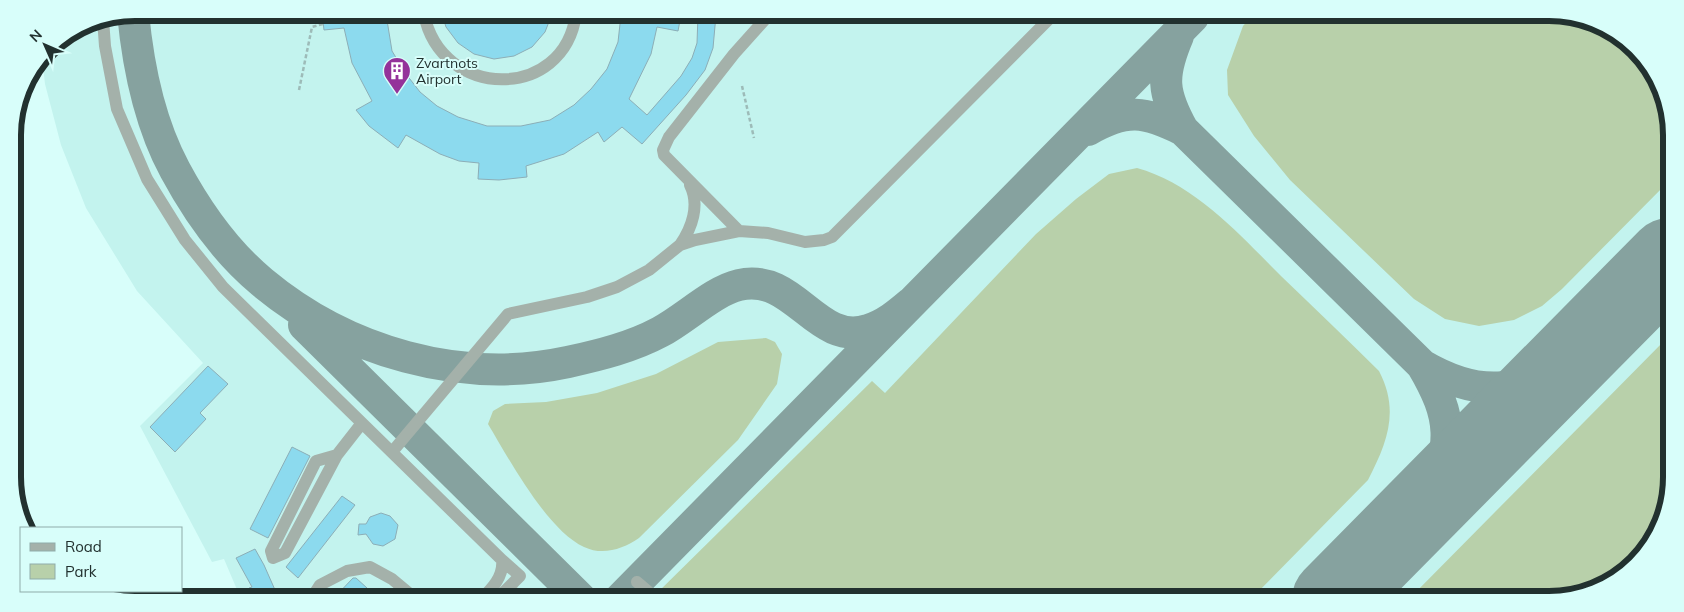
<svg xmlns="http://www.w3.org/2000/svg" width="1684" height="612" font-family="Mulish,sans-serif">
  <rect width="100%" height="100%" fill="#d8fefa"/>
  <path fill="#c3f3ee" d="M 135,13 L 1588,19 L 1641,54 L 1670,119 L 1665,516 L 1623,574 L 1557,599 L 241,599 L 224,559 L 212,562 L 140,426 L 203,363 L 137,291 L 86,208 L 61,145 L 45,84 L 42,58 L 54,43 L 88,22 Z"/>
  <path fill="#b8d0aa" d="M 1251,17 L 1588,19 L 1641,55 L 1670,119 L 1670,180 L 1562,289 L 1542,306 L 1514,320 L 1479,326 L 1445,319 L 1414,299 L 1290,180 L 1254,136 L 1228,95 L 1227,70 L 1243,26 Z
    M 1137,168 C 1195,184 1240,235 1281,276 C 1314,308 1347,339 1379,371 C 1400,411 1387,443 1368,480 L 1251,599 L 651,599 L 872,381 L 885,393 L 1036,234 L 1076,199 L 1109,174 Z
    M 766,338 L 775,342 L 782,354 L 777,384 L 738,440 L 639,538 C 623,549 603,556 584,547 C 547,530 509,459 488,424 L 493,411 L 505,404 L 546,402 L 597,393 L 656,374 L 718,342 Z
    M 1667,338 L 1665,516 L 1623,574 L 1557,599 L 1409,599 Z
    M 517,587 L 525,599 L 506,599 Z"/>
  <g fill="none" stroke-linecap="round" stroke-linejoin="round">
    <path stroke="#86a29f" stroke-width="32" d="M 133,13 C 138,66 149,122 175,170 C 197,211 226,252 262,282 C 346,352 461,385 568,362 C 600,355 632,347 660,332 C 685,319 713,291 739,285 C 795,272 816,347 868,330 C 885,325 898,314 911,303
      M 1088,130 C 1127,108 1144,111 1183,130 C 1162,92 1161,76 1178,36
      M 1183,130 L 1422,365 C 1454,419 1453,444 1429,502
      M 304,325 L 581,599
      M 1422,365 C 1482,400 1526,394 1578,350
      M 620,599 L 1193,17"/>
    <path stroke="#86a29f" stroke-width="82" d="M 1333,599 L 1669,259"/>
  </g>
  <path fill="#8cdaee" stroke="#8caeb7" d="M 322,13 L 386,14 L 392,51 L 406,74 L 420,92 L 437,106 L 458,117 L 487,126 L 521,126 L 550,120 L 574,105 L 591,89 L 607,69 L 618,42 L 621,15 L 681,15 L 678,31 L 657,27 L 651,54 L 629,99 L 647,115 L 681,76 L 692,58 L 697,43 L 698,15 L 716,15 L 713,48 L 705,70 L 686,95 L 642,144 L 622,127 L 604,142 L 598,132 L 564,154 L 526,166 L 527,177 L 499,180 L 478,179 L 479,163 L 459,161 L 440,154 L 406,135 L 398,148 L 369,126 L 356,110 L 372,101 L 352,63 L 344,28 L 324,30 Z
    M 442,14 L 552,14 L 545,32 L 532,47 L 514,56 L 494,59 L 474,54 L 458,43 L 446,27 Z
    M 208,366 L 228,384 L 200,413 L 206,419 L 175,452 L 150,427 Z
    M 292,447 L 310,456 L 268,538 L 250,529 Z
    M 342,496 L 355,505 L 298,578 L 286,567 Z
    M 381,513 L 390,516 L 398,525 L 395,539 L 383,546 L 373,544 L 366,534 L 358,535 L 359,524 L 366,524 L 370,517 Z
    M 255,549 L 264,565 L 279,599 L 254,599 L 249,588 L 252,587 L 236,558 Z
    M 353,578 L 356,578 L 367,588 L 357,599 L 333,599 Z"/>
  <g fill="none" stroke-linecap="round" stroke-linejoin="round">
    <path stroke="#9dbbb8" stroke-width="2.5" stroke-dasharray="4 2.5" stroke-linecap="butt" d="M 841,16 L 866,18
      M 742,86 L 754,138
      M 299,90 L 312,27 L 323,24"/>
    <path stroke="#a4b1aa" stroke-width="12" d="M 424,14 C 441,100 564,102 576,14
      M 103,19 L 105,46 L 117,109 L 147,179 L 185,240 L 223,287 L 502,560 C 504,576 492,589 481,599
      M 739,231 L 664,155 L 663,150 L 669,137 L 734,54 L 769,15
      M 680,245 C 692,228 700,205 690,185
      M 392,452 L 508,314 L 587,297 L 617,287 L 649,270 L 680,245 L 695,240 L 739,231 L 768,233 L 805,242 L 824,240 L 832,237 L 1051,17
      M 337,455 L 316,461 L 271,551 L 273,558 L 285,553 L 337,455 L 362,423
      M 637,582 L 657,599
      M 311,599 L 320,585 L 347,571 L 370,567 L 392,579 L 416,599
      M 497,599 L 520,576 L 502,560"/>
  </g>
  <defs>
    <symbol id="building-pin" viewBox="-11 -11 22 30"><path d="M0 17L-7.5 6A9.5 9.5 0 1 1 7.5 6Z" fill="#94329a" stroke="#d8fefa"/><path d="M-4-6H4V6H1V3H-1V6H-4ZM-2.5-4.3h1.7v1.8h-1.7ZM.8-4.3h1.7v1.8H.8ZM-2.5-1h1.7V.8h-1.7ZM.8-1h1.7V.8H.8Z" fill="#fff"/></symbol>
  </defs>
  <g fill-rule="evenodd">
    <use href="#building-pin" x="381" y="55" width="32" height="43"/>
  </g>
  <g text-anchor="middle" stroke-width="4" stroke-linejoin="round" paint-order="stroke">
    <g font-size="14" fill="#22312f" stroke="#d8fefa" text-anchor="start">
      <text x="416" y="68">Zvartnots<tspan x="416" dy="16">Airport</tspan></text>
    </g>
  </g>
  <path d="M0 0H1684V612H0ZM135 21H1549A114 114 0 0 1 1663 135V477A114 114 0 0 1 1549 591H135A114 114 0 0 1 21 477V135A114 114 0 0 1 135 21Z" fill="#d8fefa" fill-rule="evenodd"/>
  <path fill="none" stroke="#22312f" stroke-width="6" d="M135 21H1549A114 114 0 0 1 1663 135V477A114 114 0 0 1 1549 591H135A114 114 0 0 1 21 477V135A114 114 0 0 1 135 21Z"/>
  <rect x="20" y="527" width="162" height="65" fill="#d8fefa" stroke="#8faca9"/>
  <rect x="30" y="543" width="25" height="8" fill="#a4b1aa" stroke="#8faca9"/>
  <text x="65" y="552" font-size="15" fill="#22312f">Road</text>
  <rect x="30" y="564" width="25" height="15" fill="#b8d0aa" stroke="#8faca9"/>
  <text x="65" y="577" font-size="15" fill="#22312f">Park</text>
  <g transform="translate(45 45) rotate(315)" stroke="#d8fefa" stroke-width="4" paint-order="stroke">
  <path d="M0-4L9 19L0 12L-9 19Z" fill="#22312f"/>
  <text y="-8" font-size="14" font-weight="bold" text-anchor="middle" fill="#22312f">N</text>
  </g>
</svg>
